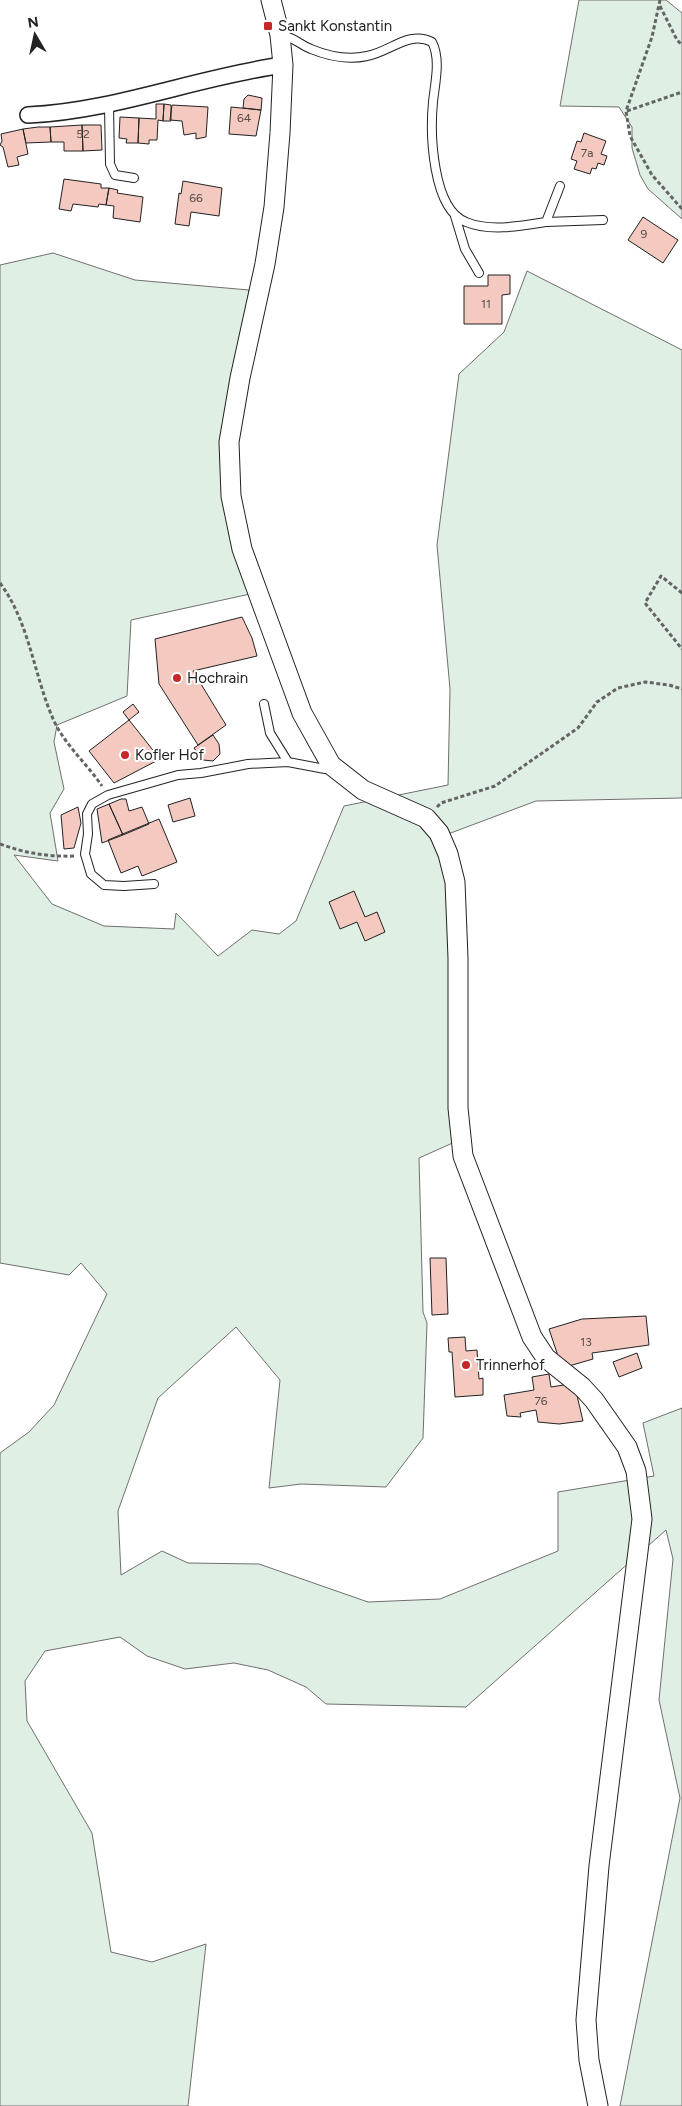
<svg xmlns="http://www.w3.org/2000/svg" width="682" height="2106" font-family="Figtree,sans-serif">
  <rect width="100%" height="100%" fill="#fff"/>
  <path fill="#e0efe3" stroke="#6f6f6f" d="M 579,0 L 666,0 L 682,13 L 682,219 L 648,189 L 640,175 L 632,148 L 632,127 L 619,107 L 560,106 Z
    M 53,253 L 135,280 L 249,290 L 229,419 L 250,594 L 131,620 L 127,696 L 57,725 L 54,742 L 64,789 L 50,813 L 58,861 L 14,855 L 52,904 L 104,926 L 174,929 L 176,913 L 218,956 L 252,930 L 279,934 L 296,921 L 344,806 L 448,785 L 450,689 L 437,545 L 459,374 L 504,332 L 527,271 L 682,350 L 682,798 L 536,801 L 448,834 L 457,1141 L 419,1158 L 423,1312 L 427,1323 L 423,1438 L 386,1487 L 301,1484 L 269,1488 L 280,1380 L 236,1327 L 158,1398 L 118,1511 L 121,1575 L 162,1551 L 188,1563 L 259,1564 L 368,1602 L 440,1599 L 558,1551 L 558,1492 L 654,1476 L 643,1423 L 682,1408 L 682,2106 L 620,2106 L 680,1798 L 659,1700 L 673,1559 L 666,1530 L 466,1707 L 326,1704 L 306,1687 L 268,1670 L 234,1663 L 185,1669 L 147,1656 L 120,1637 L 45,1651 L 25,1681 L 27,1721 L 92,1833 L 111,1952 L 152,1962 L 206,1944 L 188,2106 L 0,2106 L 0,1453 L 29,1432 L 54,1405 L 107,1294 L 81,1263 L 69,1275 L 0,1263 L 0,265 Z"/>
  <path fill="#f3c9c0" stroke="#222" d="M 248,95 L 262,98 L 261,110 L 243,108 L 244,99 Z
    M 156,104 L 164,104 L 163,121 L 158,120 L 157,140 L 149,140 L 149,144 L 138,143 L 139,118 L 156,119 Z
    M 164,104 L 171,105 L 171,121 L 163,121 Z
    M 172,105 L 208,107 L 206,137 L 196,139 L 196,133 L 184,135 L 182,121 L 170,120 Z
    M 231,107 L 261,110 L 256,136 L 229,134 Z
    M 120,117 L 139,118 L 138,143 L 126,143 L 127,139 L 119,138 Z
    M 82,125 L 83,151 L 64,151 L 64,142 L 51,142 L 50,127 Z
    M 82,125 L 101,125 L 102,150 L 83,151 Z
    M 38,127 L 50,127 L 51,142 L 26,143 L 23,129 Z
    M 23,129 L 28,154 L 17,157 L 19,165 L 8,167 L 3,147 L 0,145 L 2,141 L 1,134 Z
    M 584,133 L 606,141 L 601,154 L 607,156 L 604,165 L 598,163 L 596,169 L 592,168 L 590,174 L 574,169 L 577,161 L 571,159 L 577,141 L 581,142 Z
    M 64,179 L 101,184 L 101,188 L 109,188 L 106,205 L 99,204 L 98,207 L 73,204 L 71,211 L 59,209 Z
    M 183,181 L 222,188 L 219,216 L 191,212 L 189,226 L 175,224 L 179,193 L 181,194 Z
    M 109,188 L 118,190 L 117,193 L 143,197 L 140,222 L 113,218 L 114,206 L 106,205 Z
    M 643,217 L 678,240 L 663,263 L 628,240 Z
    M 488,275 L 510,275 L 510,294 L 502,295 L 502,324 L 464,324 L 464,286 L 488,286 Z
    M 242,617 L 252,638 L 257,656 L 193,671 L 226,725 L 198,745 L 159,684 L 155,639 Z
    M 133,704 L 139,712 L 129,720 L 123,712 Z
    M 129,720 L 160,759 L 114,783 L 89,751 Z
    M 213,735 L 219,744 L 220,754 L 213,761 L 203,760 L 194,748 Z
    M 190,798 L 195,816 L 173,822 L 168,805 Z
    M 121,799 L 126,799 L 129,811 L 142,807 L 149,824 L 123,835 L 109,804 Z
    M 109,804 L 123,835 L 102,843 L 97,809 Z
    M 78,807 L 81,823 L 74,848 L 64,849 L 61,815 Z
    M 159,819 L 177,862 L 142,876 L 138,866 L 121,873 L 108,840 Z
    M 354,891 L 365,917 L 377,912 L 385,932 L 365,941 L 357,922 L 340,929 L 329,902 Z
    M 430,1258 L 446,1258 L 448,1314 L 432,1315 Z
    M 646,1316 L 649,1345 L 592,1353 L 593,1359 L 562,1368 L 549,1329 L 582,1319 Z
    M 465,1337 L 466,1351 L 477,1350 L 479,1379 L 483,1378 L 483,1395 L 455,1397 L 452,1352 L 449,1352 L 448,1338 Z
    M 637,1353 L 642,1368 L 619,1377 L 613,1362 Z
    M 549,1374 L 551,1387 L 570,1384 L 575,1387 L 583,1421 L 559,1424 L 538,1422 L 536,1410 L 520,1413 L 521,1417 L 507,1416 L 504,1395 L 534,1390 L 532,1377 Z"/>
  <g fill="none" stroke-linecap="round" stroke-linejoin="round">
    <defs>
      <path id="service" d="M 280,35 C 295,37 298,44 311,49 C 328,56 349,60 367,56 C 390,52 409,30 432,42 C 441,59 435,83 433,102 C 430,133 432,209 466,222 C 490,232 521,226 546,222 L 560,186
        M 109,105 L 110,164 L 115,175 L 134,178
        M 455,216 L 465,249 L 479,273
        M 546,222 L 603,220
        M 264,704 L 270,733 L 288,762
        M 154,884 L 124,886 L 104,885 L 91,874 L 85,854 L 88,834 L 87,814 L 92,804 L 108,795 L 178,775 L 201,773 L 248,764 L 288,762 L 325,769 L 329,766"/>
      <path id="minor" d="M 28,115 C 115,111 197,77 283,65"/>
      <path id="tertiary" d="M 271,0 L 280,35 L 283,65 L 280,133 L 274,207 L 265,264 L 240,378 L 229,442 L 231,496 L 242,549 L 258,593 L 302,713 L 331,765 L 363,790 L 426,818 L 439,833 L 448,854 L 455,882 L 458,958 L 458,1108 L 463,1156 L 532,1337 L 546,1358 L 582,1387 L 594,1400 L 627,1447 L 636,1471 L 642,1519 L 599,1866 L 586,2020 L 589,2060 L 598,2106"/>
    </defs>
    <use href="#service" stroke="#222" stroke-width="10"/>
    <use href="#minor" stroke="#222" stroke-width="18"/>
    <use href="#tertiary" stroke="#222" stroke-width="21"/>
    <path stroke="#646464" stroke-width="3" stroke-dasharray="4 2.5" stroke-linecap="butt" d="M 660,0 L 652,37 L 626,111 L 630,136 L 652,175 L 682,209
      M 660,6 L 677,40 L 682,45
      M 627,111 L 682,92
      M 0,583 C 30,623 34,677 54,721 C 66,746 87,764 102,786
      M 682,593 L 661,576 L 645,603 L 682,649
      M 437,807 L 441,803 L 495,786 L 578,728 L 597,702 L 618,688 L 645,682 L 669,685 L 682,689
      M 0,844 C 25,853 48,857 75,856"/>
    <use href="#service" stroke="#fff" stroke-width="8"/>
    <use href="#minor" stroke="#fff" stroke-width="15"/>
    <use href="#tertiary" stroke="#fff" stroke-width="19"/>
  </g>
  <g fill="#c62828" stroke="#fff" stroke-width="2">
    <rect x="263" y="21" width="10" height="10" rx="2.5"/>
    <circle cx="177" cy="678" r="5"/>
    <circle cx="125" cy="755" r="5"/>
    <circle cx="466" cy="1365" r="5"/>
  </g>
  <g text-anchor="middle" stroke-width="4" stroke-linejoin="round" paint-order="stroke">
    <g font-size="12" fill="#564c4a">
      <text x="244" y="122">64</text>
      <text x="83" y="138">52</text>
      <text x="587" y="157">7a</text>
      <text x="196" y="202">66</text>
      <text x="644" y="238">9</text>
      <text x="486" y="308">11</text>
      <text x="586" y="1346">13</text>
      <text x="541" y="1405">76</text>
    </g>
    <g font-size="15" fill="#222" stroke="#fff" text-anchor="start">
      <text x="278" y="31">Sankt Konstantin</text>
      <text x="187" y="683">Hochrain</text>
      <text x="135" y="760">Kofler Hof</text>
      <text x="476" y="1370">Trinnerhof</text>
    </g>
  </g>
  <g transform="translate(35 35) rotate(351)" stroke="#ffffff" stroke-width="4" paint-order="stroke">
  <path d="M0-4L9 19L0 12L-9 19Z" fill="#222222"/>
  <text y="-8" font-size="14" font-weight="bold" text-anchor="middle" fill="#222222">N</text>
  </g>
</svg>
